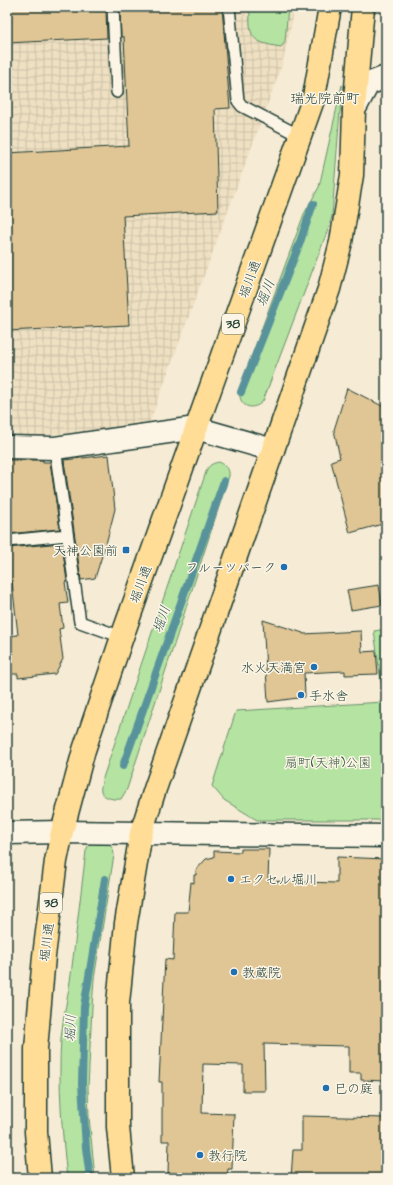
<svg xmlns="http://www.w3.org/2000/svg" width="393" height="1185" font-family="'Architects Daughter','Klee One',sans-serif">
  <defs>
    <pattern id="industrial-grid" width="8" height="8" patternUnits="userSpaceOnUse"><rect width="8" height="8" fill="#efe0c2"/><path d="M0 4h8M4 0v8" fill="none" stroke="#ccc1a7"/></pattern>
  </defs>
  <rect width="100%" height="100%" fill="#f6ebd5"/>
  <filter id="ink" filterUnits="userSpaceOnUse"><feTurbulence type="fractalNoise" baseFrequency=".025" numOctaves="2"/><feDisplacementMap in="SourceGraphic" scale="8" xChannelSelector="R" yChannelSelector="G"/><feConvolveMatrix kernelMatrix="1 2 1 2 8 2 1 2 1" color-interpolation-filters="sRGB"/></filter>
  <g filter="url(#ink)">
    <path fill="url(#industrial-grid)" d="M 7,7 L 293,7 L 291,26 L 282,65 L 149,424 L 22,438 L 7,427 Z"/>
    <path fill="#b4e3a2" stroke="#6a906b" d="M 250,7 L 288,7 L 285,42 L 281,47 C 250,42 249,38 250,7 Z
      M 342,85 L 332,216 L 329,227 L 263,401 C 256,409 243,410 240,397 C 239,394 240,391 240,387 L 304,214 L 319,187 Z
      M 219,462 C 226,465 230,469 229,476 L 127,789 L 121,799 C 114,800 103,798 101,791 C 100,788 102,784 102,781 L 207,469 C 210,464 214,463 219,462 Z
      M 386,629 L 386,820 L 257,820 L 224,800 L 212,786 L 236,711 L 384,702 L 374,631 Z
      M 92,842 L 108,843 L 113,849 L 114,855 L 94,979 L 92,1007 L 88,1087 L 89,1117 L 95,1178 L 67,1178 C 62,1131 58,1085 61,1038 C 63,1017 68,996 71,975 C 76,934 81,892 86,851 L 88,846 Z"/>
    <g fill="none" stroke-linecap="round" stroke-linejoin="round">
      <path stroke="#59939b" stroke-width="8" d="M 241,392 L 299,245 L 313,204
        M 123,766 L 224,481
        M 90,1178 L 86,1148 L 82,1084 L 84,1007 L 105,879"/>
    </g>
    <path fill="#e0c595" stroke="#1f3d34" d="M 7,7 L 97,7 L 97,11 L 106,11 L 107,38 L 7,43 Z
      M 163,7 L 222,7 L 230,108 L 215,109 L 218,211 L 123,216 L 129,325 L 7,331 L 7,153 L 129,146 L 124,37 L 121,37 L 120,10 Z
      M 347,388 L 386,408 L 386,523 L 350,533 L 331,461 L 340,458 L 334,430 Z
      M 109,455 L 115,509 L 107,540 L 95,578 L 81,580 L 64,460 Z
      M 7,460 L 43,460 L 43,462 L 50,462 L 60,529 L 7,534 Z
      M 62,543 L 67,582 L 65,582 L 68,603 L 60,604 L 63,628 L 59,629 L 63,659 L 55,674 L 18,678 L 18,674 L 7,674 L 7,636 L 18,635 L 12,582 L 7,583 L 7,548 Z
      M 379,585 L 382,605 L 351,610 L 347,590 Z
      M 263,620 L 303,633 L 303,634 L 361,631 L 362,652 L 376,651 L 378,674 L 345,675 L 345,671 L 304,673 L 305,697 L 268,702 Z
      M 241,849 L 269,849 L 268,881 L 337,883 L 337,857 L 386,859 L 386,907 L 384,973 L 386,973 L 386,1081 L 361,1080 L 361,1073 L 349,1073 L 349,1046 L 264,1044 L 265,1091 L 243,1091 L 243,1065 L 203,1064 L 202,1113 L 234,1114 L 232,1169 L 228,1169 L 227,1178 L 206,1178 L 206,1174 L 168,1173 L 169,1141 L 162,1141 L 162,1082 L 159,1082 L 165,959 L 173,960 L 175,912 L 188,912 L 191,882 L 194,883 L 194,875 L 196,875 L 196,870 L 206,859 L 214,857 L 214,851 L 241,852 Z
      M 302,1116 L 386,1118 L 386,1178 L 291,1178 L 293,1150 L 302,1150 Z"/>
    <g fill="none" stroke-linecap="round" stroke-linejoin="round">
      <defs>
        <path id="service" d="M 113,7 L 117,92
          M 229,7 L 238,101 L 242,106 L 300,136
          M 55,448 L 80,622 L 122,637
          M 7,541 L 67,535"/>
        <path id="minor" d="M 354,110 L 368,84 L 386,77
          M 7,447 L 55,448 L 196,428 L 273,450
          M 7,833 L 62,832 L 386,836"/>
        <path id="primary" d="M 40,1178 L 36,1132 L 36,1049 L 44,956 L 56,861 L 62,832 L 84,750 L 122,637 L 314,97 L 330,7
          M 123,1178 L 118,1127 L 118,1003 L 126,923 L 141,833 L 155,789 L 329,289 L 341,242 L 352,175 L 354,110 L 363,7"/>
      </defs>
      <use href="#service" stroke="#1f3d34" stroke-width="14"/>
      <use href="#minor" stroke="#1f3d34" stroke-width="25"/>
      <use href="#primary" stroke="#1f3d34" stroke-width="25"/>
      <use href="#service" stroke="#fcf5e5" stroke-width="11"/>
      <use href="#minor" stroke="#fcf5e5" stroke-width="22"/>
      <use href="#primary" stroke="#ffdd96" stroke-width="22"/>
    </g>
  </g>
  <g fill="#1f6fb2" stroke="#fcf5e5" stroke-width="1.5">
    <rect x="122" y="546" width="8" height="8" rx="2"/>
    <circle cx="284" cy="567" r="4"/>
    <circle cx="314" cy="667" r="4"/>
    <circle cx="301" cy="695" r="4"/>
    <circle cx="231" cy="879" r="4"/>
    <circle cx="234" cy="972" r="4"/>
    <circle cx="326" cy="1088" r="4"/>
    <circle cx="200" cy="1155" r="4"/>
  </g>
  <g text-anchor="middle" stroke-width="3" stroke-linejoin="round" paint-order="stroke">
    <g fill="#fcf5e5" stroke="#617469" stroke-width="1">
      <rect x="222" y="314" width="22" height="20" rx="3"/>
      <rect x="40" y="893" width="22" height="20" rx="3"/>
    </g>
    <g font-size="12" font-weight="bold" fill="#1f3d34">
      <text x="233" y="328">38</text>
      <text x="51" y="907">38</text>
    </g>
    <g font-size="13" fill="#1f3d34" stroke="#fcf5e5">
      <text transform="translate(249 279) rotate(-70)" y="5">堀川通</text>
      <text transform="translate(140 584) rotate(-70)" y="5">堀川通</text>
      <text transform="translate(46 942) rotate(-83)" y="5">堀川通</text>
    </g>
    <g font-size="13" fill="#1f3d34" stroke="#fcf5e5" text-anchor="start">
      <text x="118" y="555" text-anchor="end">天神公園前</text>
      <text x="276" y="572" text-anchor="end">フルーツパーク</text>
      <text x="306" y="672" text-anchor="end">水火天満宮</text>
      <text x="309" y="700">手水舎</text>
      <text x="239" y="884">エクセル堀川</text>
      <text x="242" y="977">教蔵院</text>
      <text x="334" y="1093">巳の庭</text>
      <text x="208" y="1160">教行院</text>
    </g>
    <g font-size="13" fill="#3d5e4a" stroke="#fcf5e5">
      <text x="328" y="767">扇町(天神)公園</text>
    </g>
    <g font-size="14" fill="#1f3d34" stroke="#fcf5e5">
      <text x="325" y="103">瑞光院前町</text>
    </g>
    <g font-size="14" font-style="italic" fill="#325a56" stroke="#fcf5e5">
      <text transform="translate(265 293) rotate(-69)" y="5">堀川</text>
      <text transform="translate(161 619) rotate(-71)" y="5">堀川</text>
      <text transform="translate(70 1028) rotate(-88)" y="5">堀川</text>
    </g>
  </g>
  <rect width="393" height="1185" fill="none" stroke="#fcf5e5" stroke-width="24"/>
  <rect x="12" y="12" width="369" height="1161" fill="none" stroke="#1f3d34" stroke-width="1.5" filter="url(#ink)"/>
</svg>
